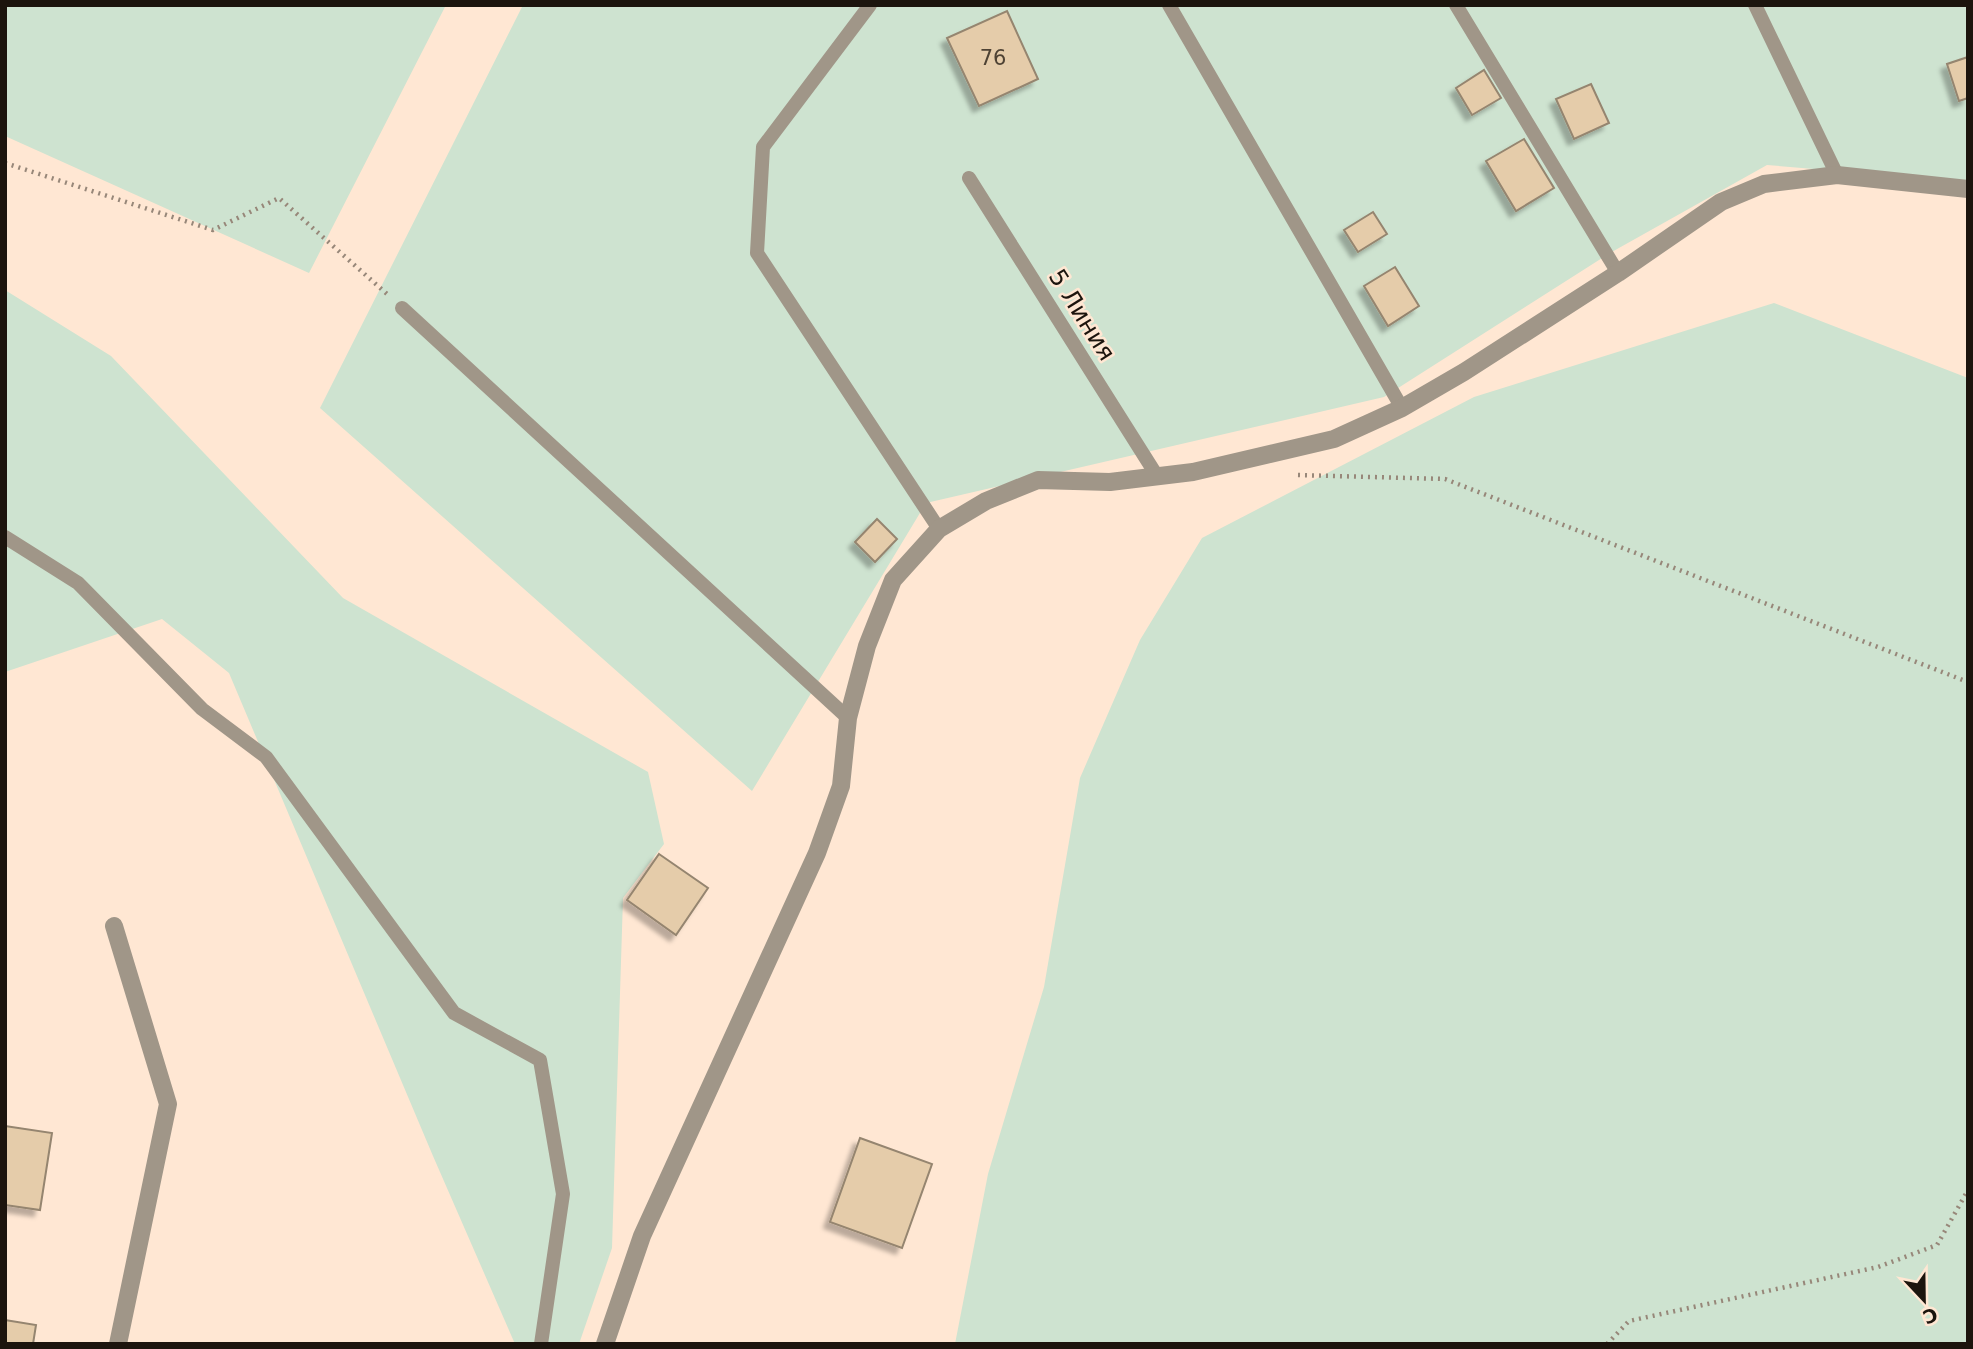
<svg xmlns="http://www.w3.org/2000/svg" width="1973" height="1349" font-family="'DejaVu Sans',sans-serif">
  <defs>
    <filter id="shadow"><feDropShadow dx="-6" dy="6" stdDeviation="2" flood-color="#0004"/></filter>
  </defs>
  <rect width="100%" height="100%" fill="#ffe7d3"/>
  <path fill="#cee3d0" d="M 5,5 L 446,5 L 309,273 L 5,136 Z
    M 523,5 L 1968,5 L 1968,182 L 1767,165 L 1610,253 L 1384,397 L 926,503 L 752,791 L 320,408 Z
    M 5,290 L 111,356 L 343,598 L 648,772 L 664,844 L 623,898 L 612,1248 L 579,1344 L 515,1344 L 433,1156 L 229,673 L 162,619 L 5,672 Z
    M 1774,303 L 1968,378 L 1968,1344 L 955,1344 L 988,1174 L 1044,987 L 1080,778 L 1140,640 L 1202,538 L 1474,397 Z"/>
  <path fill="#e5ccaa" stroke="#95856f" stroke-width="2" filter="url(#shadow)" d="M 1007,11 L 1038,79 L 979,106 L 947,38 Z
    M 1968,57 L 1968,98 L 1959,101 L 1947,64 Z
    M 1484,70 L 1501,98 L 1472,115 L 1456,88 Z
    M 1591,84 L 1609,123 L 1574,139 L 1556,99 Z
    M 1524,139 L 1554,188 L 1516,211 L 1486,161 Z
    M 1373,212 L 1387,234 L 1358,252 L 1344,230 Z
    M 1395,267 L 1419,306 L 1388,326 L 1364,286 Z
    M 877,519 L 897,539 L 875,562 L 855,542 Z
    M 659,854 L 708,888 L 676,935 L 627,900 Z
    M 5,1126 L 52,1133 L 40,1210 L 5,1205 Z
    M 860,1138 L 932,1164 L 902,1248 L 830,1222 Z
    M 5,1320 L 36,1325 L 33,1344 L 5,1344 Z"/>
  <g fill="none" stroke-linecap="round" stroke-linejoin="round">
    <path stroke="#978779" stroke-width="4.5" stroke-dasharray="2 5" stroke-linecap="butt" d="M 5,163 L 213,230 L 279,198 L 387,294
      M 1298,475 L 1445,479 L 1968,682
      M 1607,1344 L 1629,1321 L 1878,1267 L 1937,1245 L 1968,1190"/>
    <path stroke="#a09688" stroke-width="14" d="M 870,5 L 763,147 L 757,253 L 939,529
      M 1169,5 L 1402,408
      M 1456,5 L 1618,273
      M 1755,5 L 1837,175
      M 969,178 L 1157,476
      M 402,308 L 848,718
      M 5,537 L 78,583 L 202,709 L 266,757 L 454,1013 L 540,1060 L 563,1194 L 541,1344"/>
    <path stroke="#a09688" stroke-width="18" d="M 114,926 L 168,1104 L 118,1344
      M 605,1344 L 642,1236 L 817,853 L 841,786 L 848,718 L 867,646 L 893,580 L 939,529 L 986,501 L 1038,480 L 1110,482 L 1193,472 L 1334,439 L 1402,408 L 1464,372 L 1618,273 L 1721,202 L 1764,184 L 1837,175 L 1968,189"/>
  </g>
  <g text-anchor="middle" stroke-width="5" stroke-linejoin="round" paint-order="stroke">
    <g font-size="21" fill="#4e4234">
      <text x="993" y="65">76</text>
    </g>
    <g font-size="24" fill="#1c140d" stroke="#ffe7d3">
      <text transform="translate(1082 315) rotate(58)" y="8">5 Линия</text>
    </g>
  </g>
  <rect width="1973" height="1349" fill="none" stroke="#1c140d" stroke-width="14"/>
  <g transform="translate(1924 1300) rotate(158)" stroke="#ffe7d3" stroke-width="5" paint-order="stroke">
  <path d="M0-5L12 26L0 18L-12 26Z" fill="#1c140d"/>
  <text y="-10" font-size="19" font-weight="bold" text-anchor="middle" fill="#1c140d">С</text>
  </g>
</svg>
